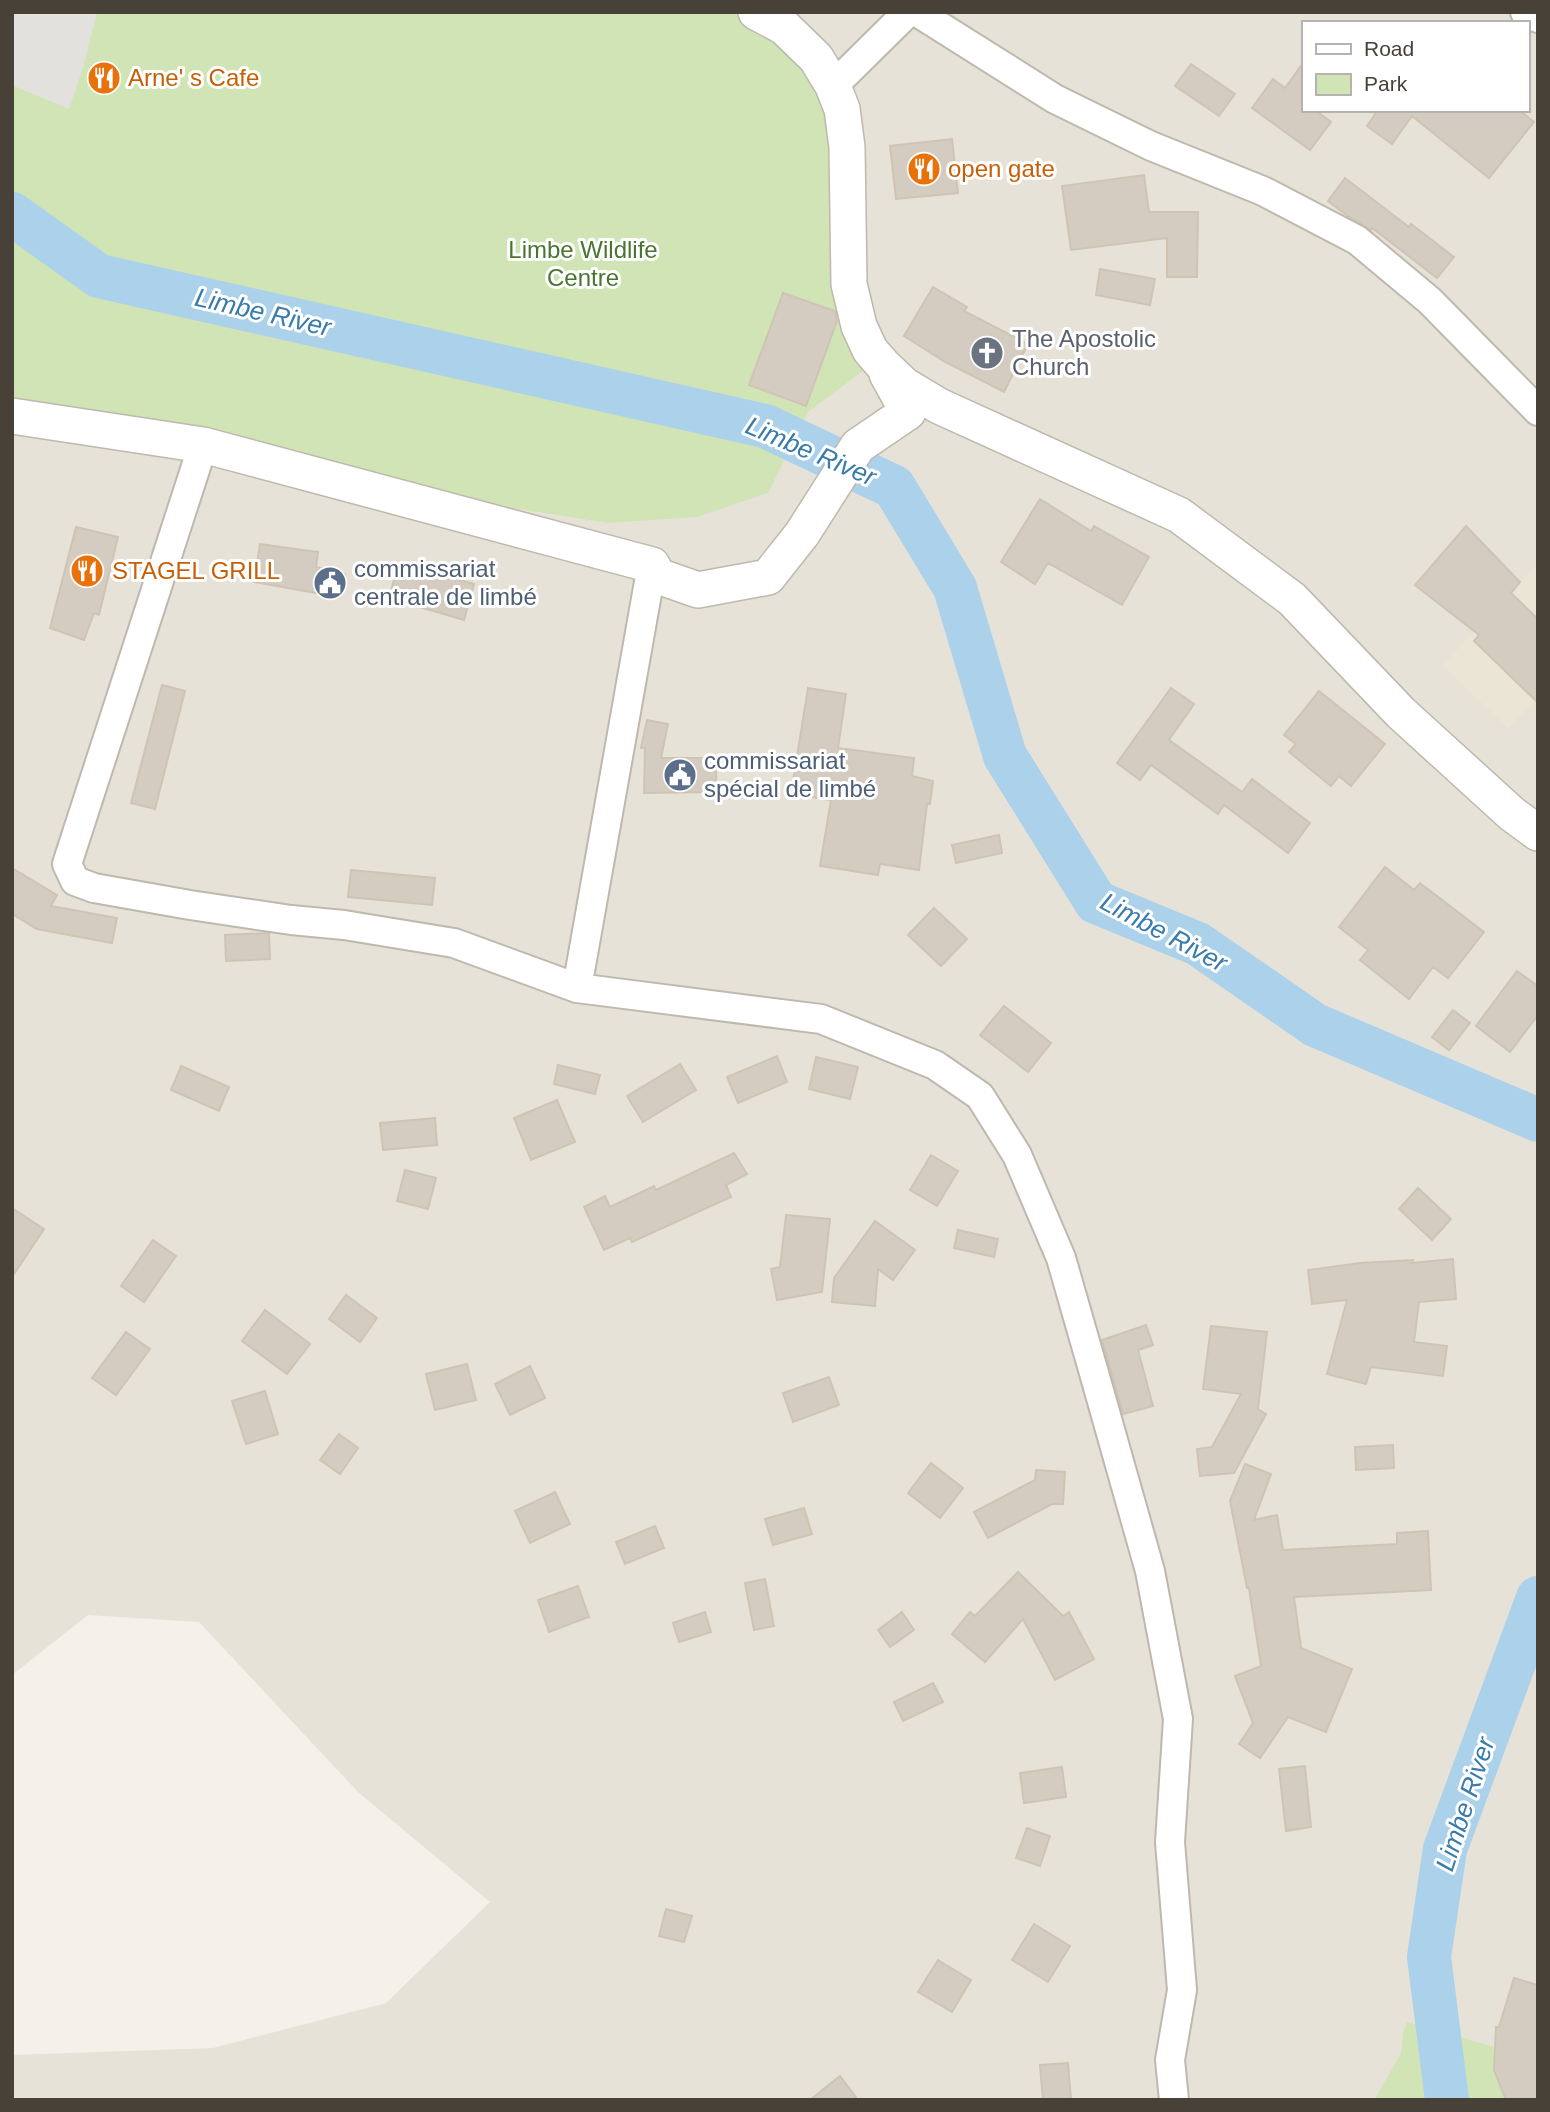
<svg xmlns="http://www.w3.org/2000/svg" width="1550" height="2112" font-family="Helvetica,sans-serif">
  <rect width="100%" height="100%" fill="#f3f1ea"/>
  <path fill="#e7e2d8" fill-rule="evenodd" d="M 12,12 L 1538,12 L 1538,2100 L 12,2100 L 12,2055 L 213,2048 L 386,2003 L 490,1902 L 358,1792 L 199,1622 L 88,1615 L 12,1675 ZM 1303,23 L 1527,23 L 1527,110 L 1303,110 Z"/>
  <path fill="#ebe5d5" d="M 1538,563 L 1538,698 L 1508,728 L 1443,665 Z"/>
  <path fill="#d0e4b6" d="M 97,12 L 735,12 L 780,28 L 827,86 L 867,368 L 808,412 L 768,493 L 697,517 L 608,523 L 165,453 L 12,426 L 12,85 L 69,108 L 83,67 Z
    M 1407,2022 L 1526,2056 L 1521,2100 L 1374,2100 L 1401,2053 L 1403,2033 Z"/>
  <path fill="#e2e1de" d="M 12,12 L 97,12 L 83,67 L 69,109 L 12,85 Z"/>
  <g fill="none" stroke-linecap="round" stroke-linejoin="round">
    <path stroke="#abd1eb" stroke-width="44" d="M 12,214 L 99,276 L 765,426 L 894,487 L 955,588 L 1005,756 L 1096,902 L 1198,944 L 1315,1025 L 1538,1120
      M 1447,2100 L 1429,1957 L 1445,1849 L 1538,1598"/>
  </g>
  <path fill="#d4ccc0" stroke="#cfc4b4" stroke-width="2" d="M 1303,63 L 1303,110 L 1315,110 L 1331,122 L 1310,150 L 1252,108 L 1273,79 L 1285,88 Z
    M 1191,64 L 1235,94 L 1219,116 L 1175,86 Z
    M 1378,110 L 1519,110 L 1534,122 L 1489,178 L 1412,116 L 1392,144 L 1367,126 Z
    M 952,139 L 958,193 L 896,199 L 890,146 Z
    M 1144,175 L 1149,212 L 1198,212 L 1197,277 L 1167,277 L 1167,238 L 1071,250 L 1062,186 Z
    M 1345,178 L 1409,227 L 1411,224 L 1454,257 L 1437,278 L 1372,228 L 1371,230 L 1349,217 L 1328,201 Z
    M 1100,269 L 1155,279 L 1150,305 L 1096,295 Z
    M 933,287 L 967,307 L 964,311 L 1028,344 L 1004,392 L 945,362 L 904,336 Z
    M 783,293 L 835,311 L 837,321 L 806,406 L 749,385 Z
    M 1040,499 L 1091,531 L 1094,526 L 1149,557 L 1122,605 L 1048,563 L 1035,584 L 1001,562 Z
    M 1466,526 L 1520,582 L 1511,593 L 1538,619 L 1538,703 L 1474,641 L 1479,635 L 1415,585 Z
    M 76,527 L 118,537 L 99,615 L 94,613 L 84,640 L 50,628 Z
    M 260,544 L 318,552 L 316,567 L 345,574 L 339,597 L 254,582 Z
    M 399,562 L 474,584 L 464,620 L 389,598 Z
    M 162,685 L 185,691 L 155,809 L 131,803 Z
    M 808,688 L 846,694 L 838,748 L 914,758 L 912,776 L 933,781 L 930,804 L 927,804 L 919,870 L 880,864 L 878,875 L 820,866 L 831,800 L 791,794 Z
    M 1171,688 L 1194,704 L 1169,740 L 1242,792 L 1252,779 L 1310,823 L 1288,853 L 1224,805 L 1218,814 L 1151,765 L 1140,780 L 1117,763 Z
    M 1319,691 L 1385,744 L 1351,786 L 1339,776 L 1331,786 L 1289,752 L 1296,744 L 1284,735 Z
    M 647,720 L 668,724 L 661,758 L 716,758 L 716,792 L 644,793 L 645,748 L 641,748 Z
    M 999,835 L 1002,853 L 956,863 L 952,845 Z
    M 1385,867 L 1414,890 L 1420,883 L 1484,932 L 1448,978 L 1433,967 L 1409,999 L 1360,960 L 1368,950 L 1339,927 Z
    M 12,868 L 57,895 L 51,906 L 117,918 L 112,943 L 37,929 L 12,914 Z
    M 351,870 L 435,878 L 432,905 L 348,897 Z
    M 934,908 L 967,939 L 941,966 L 908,935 Z
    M 269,933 L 270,959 L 226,961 L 225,935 Z
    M 1517,971 L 1538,986 L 1538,1015 L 1510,1052 L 1476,1026 Z
    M 1004,1006 L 1051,1043 L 1028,1072 L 980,1035 Z
    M 1453,1010 L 1470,1023 L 1449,1050 L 1432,1037 Z
    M 777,1056 L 787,1082 L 738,1103 L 727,1077 Z
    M 816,1057 L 858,1067 L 850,1099 L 809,1089 Z
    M 680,1064 L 696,1090 L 643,1122 L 627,1096 Z
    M 558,1065 L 600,1075 L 595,1094 L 554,1084 Z
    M 181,1066 L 229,1087 L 219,1111 L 171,1090 Z
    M 557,1100 L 575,1142 L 531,1160 L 514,1118 Z
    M 435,1118 L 437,1145 L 383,1150 L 380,1123 Z
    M 734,1153 L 747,1174 L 726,1185 L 731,1197 L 632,1242 L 630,1238 L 604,1250 L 584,1207 L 605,1196 L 610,1207 L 654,1186 L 656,1190 Z
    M 931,1155 L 958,1171 L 937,1206 L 910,1190 Z
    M 405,1170 L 436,1178 L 428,1209 L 397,1201 Z
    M 1418,1188 L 1451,1219 L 1432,1240 L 1399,1209 Z
    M 12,1208 L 44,1229 L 12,1277 Z
    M 786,1215 L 830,1219 L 822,1292 L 777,1300 L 771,1269 L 780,1267 Z
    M 875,1221 L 915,1250 L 893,1280 L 878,1269 L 875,1306 L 832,1302 L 834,1278 Z
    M 958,1230 L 998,1239 L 994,1257 L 954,1248 Z
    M 153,1240 L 176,1256 L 144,1302 L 121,1286 Z
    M 1453,1259 L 1456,1299 L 1419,1302 L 1414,1342 L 1447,1346 L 1443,1376 L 1371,1367 L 1366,1384 L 1327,1374 L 1347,1300 L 1312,1304 L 1308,1270 L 1360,1263 L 1413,1260 L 1411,1263 Z
    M 346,1295 L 377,1318 L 360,1342 L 329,1319 Z
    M 265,1310 L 310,1344 L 287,1374 L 242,1341 Z
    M 1146,1325 L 1153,1345 L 1138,1350 L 1153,1406 L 1123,1414 L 1102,1340 Z
    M 1211,1326 L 1267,1332 L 1258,1409 L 1266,1414 L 1234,1473 L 1200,1476 L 1197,1449 L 1212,1447 L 1241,1394 L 1203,1389 Z
    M 126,1332 L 150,1349 L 116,1395 L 92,1378 Z
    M 467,1364 L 476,1400 L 435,1410 L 426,1374 Z
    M 530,1366 L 545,1398 L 510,1415 L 495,1384 Z
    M 829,1377 L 839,1405 L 793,1422 L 783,1393 Z
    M 265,1391 L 278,1434 L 246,1444 L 232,1401 Z
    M 339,1434 L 358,1448 L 340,1474 L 320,1460 Z
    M 1393,1445 L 1394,1468 L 1356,1470 L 1355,1447 Z
    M 931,1463 L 963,1488 L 940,1518 L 908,1493 Z
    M 1245,1464 L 1271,1474 L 1254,1520 L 1277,1515 L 1283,1550 L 1397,1544 L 1397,1533 L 1428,1531 L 1431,1590 L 1294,1597 L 1301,1648 L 1352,1669 L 1326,1732 L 1288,1717 L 1260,1758 L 1239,1744 L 1253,1723 L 1235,1676 L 1261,1666 L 1249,1588 L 1247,1588 L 1230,1501 Z
    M 1036,1470 L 1065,1472 L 1063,1504 L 1052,1504 L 988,1538 L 974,1512 L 1035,1480 Z
    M 555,1492 L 570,1524 L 530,1543 L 515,1511 Z
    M 804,1508 L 812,1534 L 773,1545 L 765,1519 Z
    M 655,1526 L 664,1548 L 625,1564 L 616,1542 Z
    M 1018,1572 L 1063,1616 L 1069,1612 L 1094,1659 L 1055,1680 L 1023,1619 L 985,1662 L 952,1634 L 970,1612 L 975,1616 Z
    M 765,1579 L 774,1626 L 754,1630 L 745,1583 Z
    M 578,1586 L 589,1617 L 549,1632 L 538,1600 Z
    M 705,1612 L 711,1632 L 679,1642 L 673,1623 Z
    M 902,1612 L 914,1630 L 890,1647 L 878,1630 Z
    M 933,1683 L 943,1702 L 903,1721 L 894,1702 Z
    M 1305,1766 L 1311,1827 L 1286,1831 L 1279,1769 Z
    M 1062,1767 L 1066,1797 L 1024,1803 L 1020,1773 Z
    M 1027,1828 L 1050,1836 L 1040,1866 L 1016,1858 Z
    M 666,1909 L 692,1916 L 684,1942 L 659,1936 Z
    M 1034,1924 L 1070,1946 L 1048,1982 L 1012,1960 Z
    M 938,1960 L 971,1980 L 952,2012 L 918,1992 Z
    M 1514,1978 L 1538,1985 L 1538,2100 L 1506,2100 L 1494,2070 L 1496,2027 L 1499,2027 Z
    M 1068,2063 L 1071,2100 L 1043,2100 L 1040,2065 Z
    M 840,2076 L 858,2100 L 810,2100 Z"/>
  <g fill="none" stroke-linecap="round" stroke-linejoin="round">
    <defs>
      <path id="minor" d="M 917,12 L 1055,99 L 1151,146 L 1263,191 L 1357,240 L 1430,301 L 1538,411
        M 1525,12 L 1538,18
        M 833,86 L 908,12
        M 203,445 L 67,864 L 75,881 L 94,888 L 190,905 L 291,920 L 344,925 L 454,943 L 577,988
        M 652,565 L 577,988 L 821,1019 L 935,1065 L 980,1096 L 1017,1155 L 1061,1258 L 1094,1373 L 1150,1571 L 1178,1719 L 1170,1842 L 1182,1990 L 1170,2060 L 1174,2100"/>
      <path id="tertiary" d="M 756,12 L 784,27 L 816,58 L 833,86 L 842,109 L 847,147 L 849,284 L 859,326 L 870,350 L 883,365 L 904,385 L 939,406 L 1179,515 L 1292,599 L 1401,713 L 1512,814 L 1538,833
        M 12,416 L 203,445 L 652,565 L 658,576 L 698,590 L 768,577 L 802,534 L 858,446 L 908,412 L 887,374"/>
    </defs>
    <use href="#minor" stroke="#beb8ad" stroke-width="32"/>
    <use href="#tertiary" stroke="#beb8ad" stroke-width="38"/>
    <use href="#minor" stroke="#fff" stroke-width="28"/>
    <use href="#tertiary" stroke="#fff" stroke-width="35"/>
  </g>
  <defs>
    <symbol id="restaurant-disc" viewBox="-11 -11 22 22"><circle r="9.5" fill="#e8710a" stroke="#fff"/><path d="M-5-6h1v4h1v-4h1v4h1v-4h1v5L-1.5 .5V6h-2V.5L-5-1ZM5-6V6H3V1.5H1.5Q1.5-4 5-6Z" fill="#fff"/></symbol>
    <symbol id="church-disc" viewBox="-11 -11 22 22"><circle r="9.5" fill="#6b7280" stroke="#fff"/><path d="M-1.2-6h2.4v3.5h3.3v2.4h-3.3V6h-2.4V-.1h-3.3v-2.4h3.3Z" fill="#fff"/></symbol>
    <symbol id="civic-disc" viewBox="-11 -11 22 22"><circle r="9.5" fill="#5c6f8a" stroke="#fff"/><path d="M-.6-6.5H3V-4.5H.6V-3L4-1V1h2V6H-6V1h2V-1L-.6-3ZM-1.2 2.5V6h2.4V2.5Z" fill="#fff"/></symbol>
  </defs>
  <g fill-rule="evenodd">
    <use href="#restaurant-disc" x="85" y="59" width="38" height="38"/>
    <use href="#restaurant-disc" x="905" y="150" width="38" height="38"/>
    <use href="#church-disc" x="968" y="334" width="38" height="38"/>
    <use href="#restaurant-disc" x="68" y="552" width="38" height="38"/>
    <use href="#civic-disc" x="311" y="564" width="38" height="38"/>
    <use href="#civic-disc" x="661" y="756" width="38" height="38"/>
  </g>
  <g text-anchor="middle" stroke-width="6" stroke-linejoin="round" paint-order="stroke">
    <g font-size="24" fill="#c56008" stroke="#fff" text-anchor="start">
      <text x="128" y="86">Arne' s Cafe</text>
      <text x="948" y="177">open gate</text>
      <text x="112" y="579">STAGEL GRILL</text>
    </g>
    <g font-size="24" fill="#4a7530" stroke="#fff">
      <text x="583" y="258">Limbe Wildlife<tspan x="583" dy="28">Centre</tspan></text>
    </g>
    <g font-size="24" fill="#5b616d" stroke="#fff" text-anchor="start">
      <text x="1012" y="347">The Apostolic<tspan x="1012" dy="28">Church</tspan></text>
    </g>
    <g font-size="24" fill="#4e5e75" stroke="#fff" text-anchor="start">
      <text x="354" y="577">commissariat<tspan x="354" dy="28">centrale de limbé</tspan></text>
      <text x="704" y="769">commissariat<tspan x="704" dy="28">spécial de limbé</tspan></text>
    </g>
    <g font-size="26" font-style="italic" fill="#397bab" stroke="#fff">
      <text transform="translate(263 312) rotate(13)" y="9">Limbe River</text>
      <text transform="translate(811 451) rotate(23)" y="9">Limbe River</text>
      <text transform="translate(1164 932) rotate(28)" y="9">Limbe River</text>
      <text transform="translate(1465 1804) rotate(-72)" y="9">Limbe River</text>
    </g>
  </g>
  <rect width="1550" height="2112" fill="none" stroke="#474138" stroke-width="28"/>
  <rect x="1302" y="21" width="228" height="91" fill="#ffffff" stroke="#b5b3af" stroke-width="2"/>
  <rect x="1316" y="44" width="35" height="10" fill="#ffffff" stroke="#b5b3af" stroke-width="2"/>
  <text x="1364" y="56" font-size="21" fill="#474138">Road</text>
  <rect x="1316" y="74" width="35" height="21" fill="#d0e4b6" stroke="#b5b3af" stroke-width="2"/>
  <text x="1364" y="91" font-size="21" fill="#474138">Park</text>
</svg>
